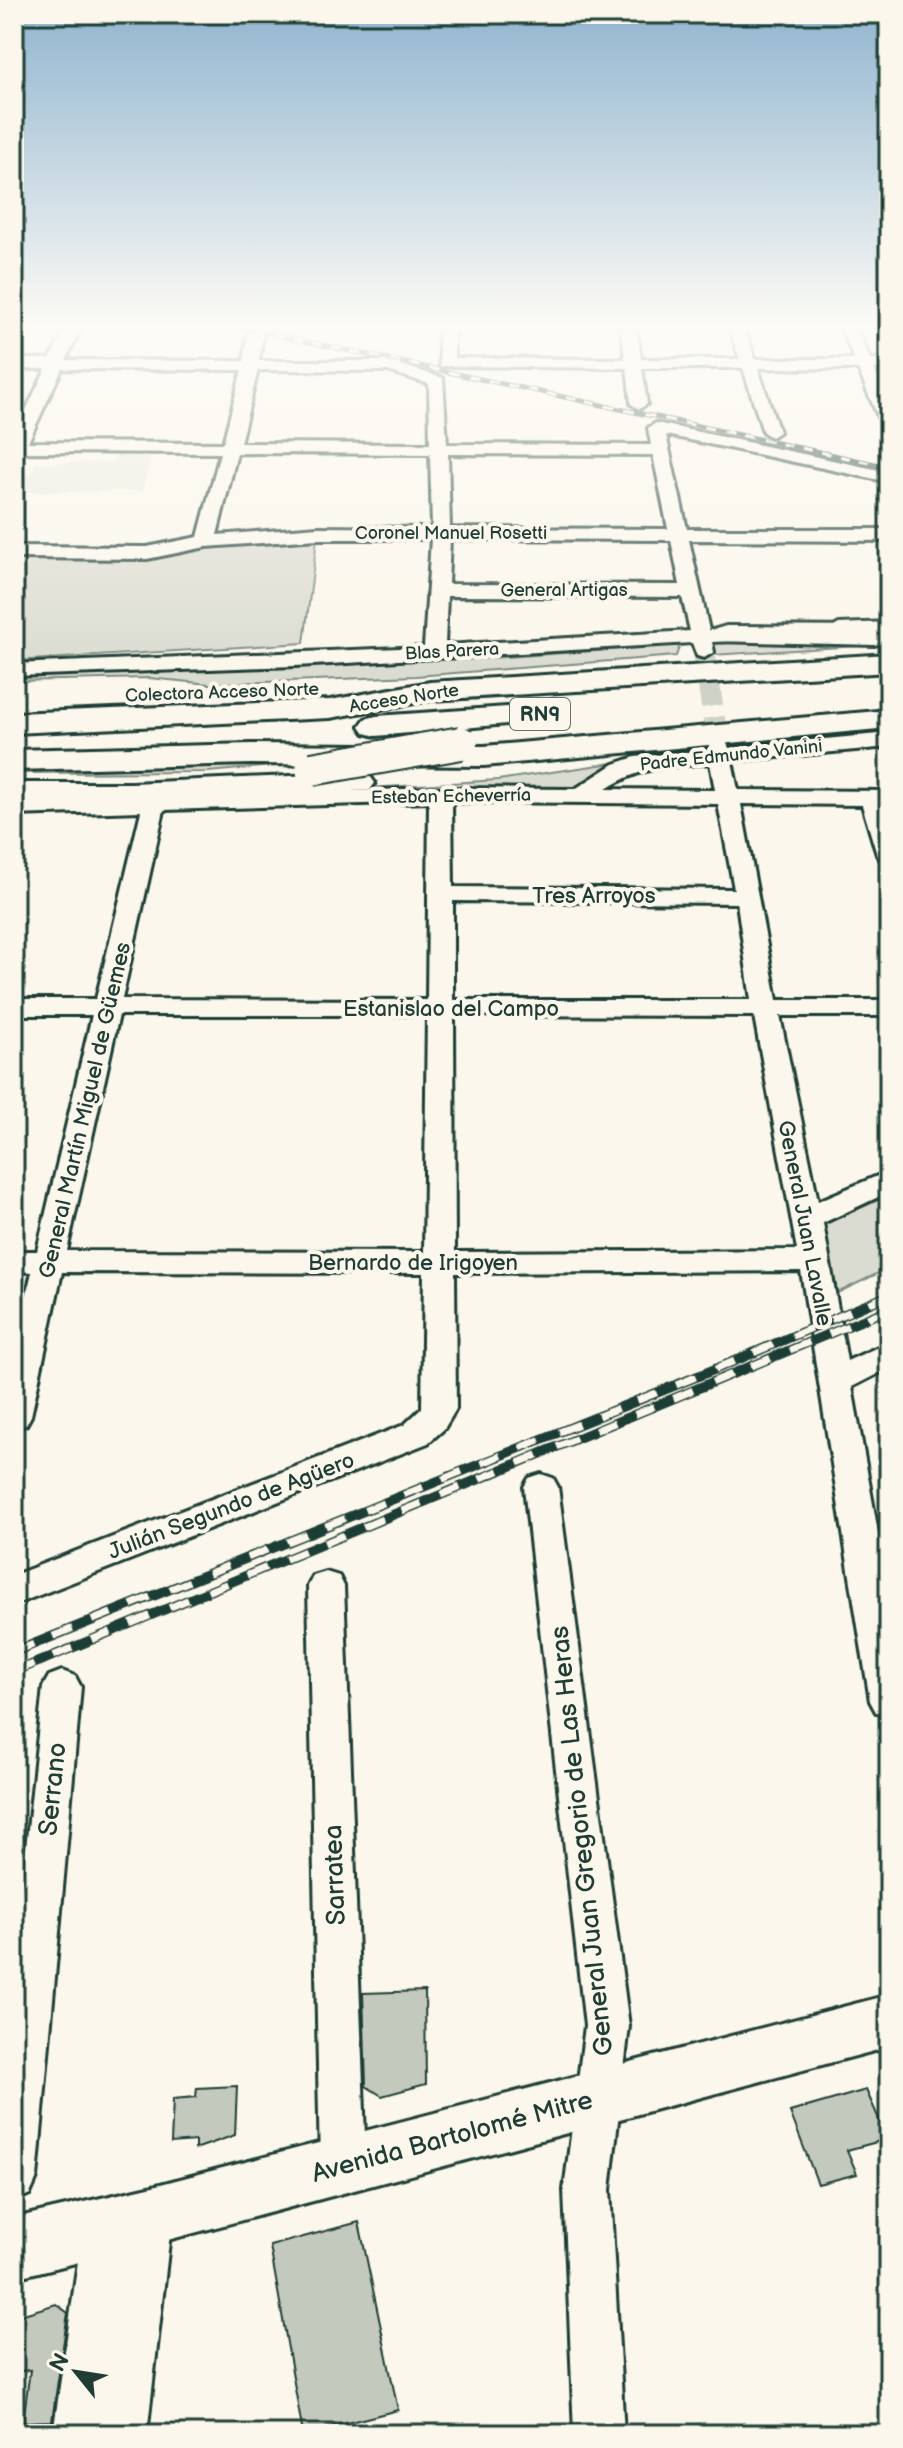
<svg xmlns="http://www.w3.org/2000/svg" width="903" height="2448" font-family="'Balsamiq Sans',sans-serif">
  <rect width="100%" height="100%" fill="#fbf7ec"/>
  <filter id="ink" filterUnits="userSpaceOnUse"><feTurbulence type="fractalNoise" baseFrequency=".0125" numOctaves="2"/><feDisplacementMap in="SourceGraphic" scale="16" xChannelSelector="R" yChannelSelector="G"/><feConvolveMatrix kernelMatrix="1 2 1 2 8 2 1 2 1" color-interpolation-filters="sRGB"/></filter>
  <g filter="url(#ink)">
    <path fill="#eae9de" d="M 153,451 L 142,491 L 14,492 L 17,475 L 31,474 L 36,463 L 113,462 L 115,452 Z"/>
    <path fill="#dbdcd1" stroke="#7d8c82" stroke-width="2" d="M 317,539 L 304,643 L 14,661 L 14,558 L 152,557 L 221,545 Z
      M 889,640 L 889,644 L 712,655 L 709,643 Z
      M 680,645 L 676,656 L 416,676 L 210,684 L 149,678 L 14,681 L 14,676 L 345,659 L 461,660 Z
      M 701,750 L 701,754 L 643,760 L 583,790 L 291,793 L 498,780 Z
      M 233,763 L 304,763 L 208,772 L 14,773 L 14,770 Z
      M 889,1195 L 889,1268 L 831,1296 L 823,1225 Z"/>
    <path fill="#c4c9be" stroke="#1f3d34" stroke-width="2" d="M 425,1991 L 426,2084 L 382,2096 L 366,2086 L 363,1993 Z
      M 237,2086 L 235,2135 L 195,2149 L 195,2141 L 171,2143 L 173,2099 L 196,2097 L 197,2088 Z
      M 866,2090 L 888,2139 L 847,2150 L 857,2174 L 818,2184 L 790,2112 Z
      M 359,2222 L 398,2410 L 303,2434 L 270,2246 Z
      M 56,2304 L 68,2313 L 52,2421 L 23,2422 L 30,2370 L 14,2372 L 14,2317 Z"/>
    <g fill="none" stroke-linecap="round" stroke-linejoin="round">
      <path stroke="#cfd2c7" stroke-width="22" stroke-dasharray="22 11" stroke-linecap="butt" d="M 704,652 L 718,746"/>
      <defs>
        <path id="minor" d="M 67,326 L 82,326 L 66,360 L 244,361 L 247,335 L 255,330 L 263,335 L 259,361 L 389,361 L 443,378 L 447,444 L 651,445 L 648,428 L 656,423 L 889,472 L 889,482 L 666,435 L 687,529 L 889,529 L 889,541 L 689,540 L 709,630 L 751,628 L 761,634 L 751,640 L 712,642 L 714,652 L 704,658 L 697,656 L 692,643 L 296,666 L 14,676 L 14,664 L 424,647 L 431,539 L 318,539 L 206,547 L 147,559 L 14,558 L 14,546 L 147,547 L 198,537 L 220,453 L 23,452 L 14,458 L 14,435 L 46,369 L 14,369 L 14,359 L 50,359 ZM 62,369 L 242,370 L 223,443 L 28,442 ZM 258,370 L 388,371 L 429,384 L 430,444 L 240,443 ZM 237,453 L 430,454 L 432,528 L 318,527 L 217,535 ZM 448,454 L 653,455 L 668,529 L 450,528 ZM 450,539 L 671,540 L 680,585 L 448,584 ZM 447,596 L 682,597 L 690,631 L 445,645 Z
          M 438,326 L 454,326 L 454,358 L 625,359 L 621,326 L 636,326 L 641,359 L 740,359 L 729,326 L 744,326 L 755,359 L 854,359 L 840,326 L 855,326 L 870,359 L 889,359 L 889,369 L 874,369 L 889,404 L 889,429 L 881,424 L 858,369 L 758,368 L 779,432 L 771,437 L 763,432 L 743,368 L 642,368 L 647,404 L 639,409 L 631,404 L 627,368 L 440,366 Z
          M 889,622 L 889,634 L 839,636 L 829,630 L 839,624 Z
          M 889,733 L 889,747 L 732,761 L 738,790 L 889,791 L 889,805 L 885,805 L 889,818 L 889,862 L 881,860 L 877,855 L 862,805 L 741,804 L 777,1000 L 889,1000 L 889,1016 L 780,1016 L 818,1201 L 889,1171 L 889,1192 L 823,1223 L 847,1361 L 889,1342 L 889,1368 L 852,1387 L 889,1594 L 889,1717 L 876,1712 L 870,1701 L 801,1271 L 455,1273 L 456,1409 L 444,1429 L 428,1443 L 14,1605 L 14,1575 L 404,1425 L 422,1408 L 424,1273 L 62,1272 L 31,1416 L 26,1425 L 14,1428 L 14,1346 L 32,1272 L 14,1271 L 14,1251 L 37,1251 L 92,1015 L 14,1015 L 14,999 L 96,999 L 141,811 L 14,815 L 14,801 L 441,788 L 575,789 L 614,764 L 635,757 L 708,750 L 710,741 L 726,741 L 729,748 ZM 710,763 L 715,790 L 606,789 C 644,765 666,767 710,763 ZM 429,802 L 427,1000 L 122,999 L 164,810 ZM 452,802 L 718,804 L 734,889 L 453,887 ZM 453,901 L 737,903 L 751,1000 L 453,1000 ZM 119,1015 L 427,1015 L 424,1252 L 67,1251 ZM 454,1015 L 754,1016 L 797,1250 L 455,1252 Z
          M 541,1474 L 553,1478 L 558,1487 L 629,2026 L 610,2190 L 624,2434 L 574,2434 L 564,2190 L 585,2026 L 524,1487 L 529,1478 Z
          M 326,1572 L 339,1576 L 344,1586 L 366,2164 L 359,2180 L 343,2187 L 327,2180 L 320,2164 L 308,1586 L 313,1576 Z
          M 62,1671 L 75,1676 L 81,1687 L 37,2178 L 30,2194 L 14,2201 L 14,1962 L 43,1687 L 49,1676 Z
          M 149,2193 L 165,2200 L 172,2216 L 147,2434 L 53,2434 L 83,2227 L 89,2210 L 106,2204 L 123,2210 L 126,2218 L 133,2200 Z"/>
        <path id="major" d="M 889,1995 L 889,2047 L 149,2245 L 14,2278 L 14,2218 L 149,2187 Z"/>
        <path id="highway" d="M 726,626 L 875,627 L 885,630 L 889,637 L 885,642 L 875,645 L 716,641 L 711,635 L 716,629 Z
          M 889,654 L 889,672 L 431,700 L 330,718 L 14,733 L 14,713 L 330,700 L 430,682 Z
          M 507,707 L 518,709 L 523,716 L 518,723 L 376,736 L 365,733 L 360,726 L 365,719 L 376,716 Z
          M 889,710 L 889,728 L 484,766 L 251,764 L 14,770 L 14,750 L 251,744 L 484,746 Z
          M 358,773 L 370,776 L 375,783 L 370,790 L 131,803 L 14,803 L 14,783 L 131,783 Z"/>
      </defs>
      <use href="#minor" stroke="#1f3d34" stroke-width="6"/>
      <use href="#major" stroke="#1f3d34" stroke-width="6"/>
      <use href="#highway" stroke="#1f3d34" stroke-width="6"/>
      <use href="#minor" fill="#fbf7ec" fill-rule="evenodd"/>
      <use href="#major" fill="#fbf7ec" fill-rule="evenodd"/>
      <use href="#highway" fill="#fbf7ec" fill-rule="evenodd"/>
      <defs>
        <path id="rail-far1" d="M 234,326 L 889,467"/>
        <path id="rail" d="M 14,1652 L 718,1368 L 889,1295
          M 14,1672 L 889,1309"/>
      </defs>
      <use href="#rail-far1" stroke="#1f3d34" stroke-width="5"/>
      <use href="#rail" stroke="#1f3d34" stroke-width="10"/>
      <use href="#rail-far1" stroke="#fbf7ec" stroke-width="3" stroke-dasharray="10" stroke-linecap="butt"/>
      <use href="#rail" stroke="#fbf7ec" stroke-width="7" stroke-dasharray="21" stroke-linecap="butt"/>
      <defs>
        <path id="highway-bridge" d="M 312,769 L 461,743"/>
      </defs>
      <use href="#highway-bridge" stroke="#1f3d34" stroke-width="36" stroke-linecap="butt"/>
      <use href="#highway-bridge" stroke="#fbf7ec" stroke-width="32"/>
    </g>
  </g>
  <linearGradient id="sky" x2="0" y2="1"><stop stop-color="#90b4cf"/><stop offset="0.49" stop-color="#fdfbf6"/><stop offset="1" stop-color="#fdfbf6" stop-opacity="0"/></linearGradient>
  <rect width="903" height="668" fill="url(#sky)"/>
  <g text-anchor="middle" stroke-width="8" stroke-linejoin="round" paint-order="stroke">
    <g font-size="18" fill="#1f3d34" stroke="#fbf7ec">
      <text x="451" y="539">Coronel Manuel Rosetti</text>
      <text x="564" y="596">General Artigas</text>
      <text transform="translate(452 651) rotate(-3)" y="6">Blas Parera</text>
      <text transform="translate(222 692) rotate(-2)" y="6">Colectora Acceso Norte</text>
      <text transform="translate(404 698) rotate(-9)" y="6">Acceso Norte</text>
      <text transform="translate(731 755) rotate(-6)" y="6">Padre Edmundo Vanini</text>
      <text transform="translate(451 796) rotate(-1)" y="6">Esteban Echeverría</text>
    </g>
    <rect fill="#fbf7ec" stroke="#61756b" stroke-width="2" x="510" y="698" width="60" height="32" rx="6"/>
    <g font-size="20" font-weight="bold" fill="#1f3d34">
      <text x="540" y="721">RN9</text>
    </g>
    <g font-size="22" fill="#1f3d34" stroke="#fbf7ec">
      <text x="594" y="903">Tres Arroyos</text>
      <text x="451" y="1016">Estanislao del Campo</text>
      <text transform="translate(84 1110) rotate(-77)" y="8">General Martín Miguel de Güemes</text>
      <text transform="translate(806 1223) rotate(79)" y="8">General Juan Lavalle</text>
      <text x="413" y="1270">Bernardo de Irigoyen</text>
      <text transform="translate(231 1505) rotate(-21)" y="8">Julián Segundo de Agüero</text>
    </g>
    <g font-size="26" fill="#1f3d34" stroke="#fbf7ec">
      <text transform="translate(52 1789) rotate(-84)" y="9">Serrano</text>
      <text transform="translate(581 1841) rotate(-96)" y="9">General Juan Gregorio de Las Heras</text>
      <text transform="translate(334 1875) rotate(-92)" y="9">Sarratea</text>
      <text transform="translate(452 2136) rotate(-15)" y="9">Avenida Bartolomé Mitre</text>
    </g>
  </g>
  <rect width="903" height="2448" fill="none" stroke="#fbf7ec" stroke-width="48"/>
  <rect x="24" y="24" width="855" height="2400" fill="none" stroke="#1f3d34" stroke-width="3" filter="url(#ink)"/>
  <g transform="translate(76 2372) rotate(300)" stroke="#fbf7ec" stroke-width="6" paint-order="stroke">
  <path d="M0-6L14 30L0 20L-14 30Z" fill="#1f3d34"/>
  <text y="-12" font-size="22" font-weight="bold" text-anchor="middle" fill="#1f3d34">N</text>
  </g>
</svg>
